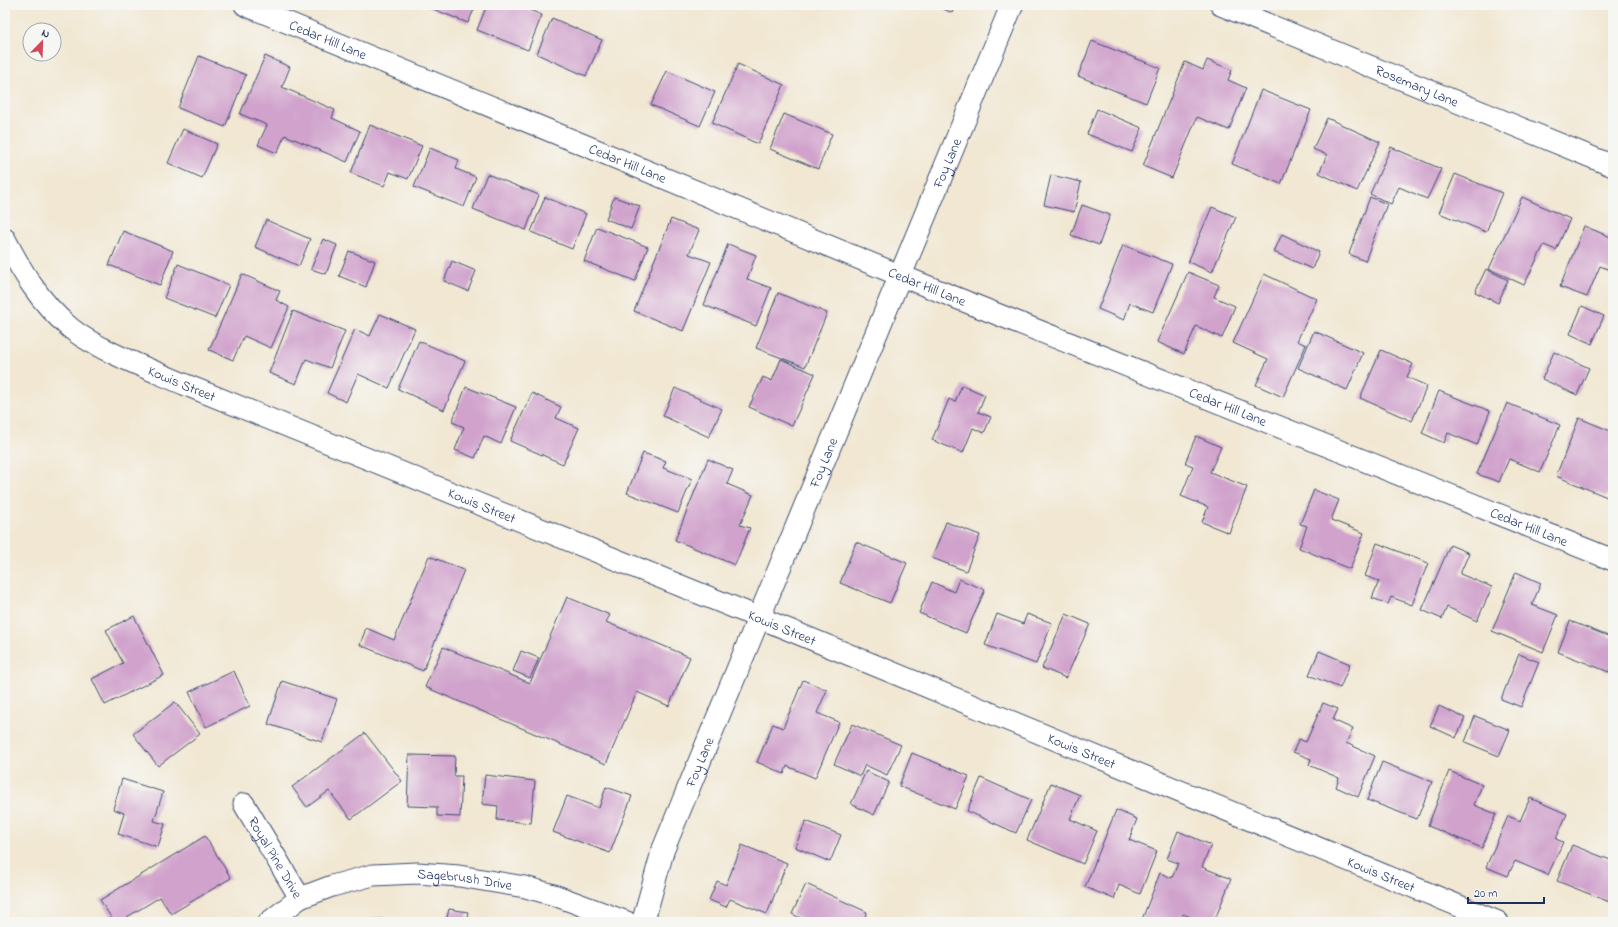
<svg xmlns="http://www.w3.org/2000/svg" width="1618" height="927" font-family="'Indie Flower',sans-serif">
  <rect width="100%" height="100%" fill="#f6f6f2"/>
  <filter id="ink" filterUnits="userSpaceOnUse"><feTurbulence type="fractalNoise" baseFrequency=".025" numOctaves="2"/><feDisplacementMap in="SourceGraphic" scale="8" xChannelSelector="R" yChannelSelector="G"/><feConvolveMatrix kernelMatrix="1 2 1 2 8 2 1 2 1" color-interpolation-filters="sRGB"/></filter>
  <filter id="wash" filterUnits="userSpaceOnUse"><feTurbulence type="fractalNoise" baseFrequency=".012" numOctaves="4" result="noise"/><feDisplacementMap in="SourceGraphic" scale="16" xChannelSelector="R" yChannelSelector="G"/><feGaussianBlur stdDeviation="0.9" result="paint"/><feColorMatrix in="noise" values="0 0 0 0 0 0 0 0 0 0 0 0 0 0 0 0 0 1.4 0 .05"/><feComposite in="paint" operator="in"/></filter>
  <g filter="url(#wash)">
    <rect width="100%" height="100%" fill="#f1e7d2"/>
    <g id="blocks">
      <path fill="#d0a2cc" d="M 423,5 L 476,5 L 468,23 Z
        M 487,5 L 523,5 L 522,7 L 542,15 L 528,50 L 477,30 Z
        M 935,5 L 955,5 L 952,13 Z
        M 552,18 L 602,40 L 586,76 L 537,54 Z
        M 1092,41 L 1160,68 L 1146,103 L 1078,76 Z
        M 199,56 L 246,75 L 225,127 L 178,108 Z
        M 265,56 L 290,67 L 282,87 L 335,110 L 332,118 L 360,131 L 347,162 L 285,135 L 277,153 L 258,145 L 267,125 L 240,114 Z
        M 1207,60 L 1232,70 L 1228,80 L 1246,88 L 1229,130 L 1197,117 L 1172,178 L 1143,166 L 1185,62 L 1203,70 Z
        M 738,64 L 784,85 L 758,144 L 712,123 Z
        M 667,71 L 715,92 L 700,126 L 651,105 Z
        M 1261,90 L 1311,110 L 1281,184 L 1232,164 Z
        M 1097,109 L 1142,128 L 1132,152 L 1087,134 Z
        M 784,114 L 832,134 L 818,169 L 770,149 Z
        M 1327,118 L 1380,142 L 1357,191 L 1319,173 L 1327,155 L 1313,149 Z
        M 370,125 L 422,146 L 408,179 L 390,172 L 384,186 L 351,173 Z
        M 183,129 L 217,144 L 202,178 L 168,163 Z
        M 1391,147 L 1441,169 L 1427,199 L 1399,187 L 1391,204 L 1370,194 Z
        M 430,148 L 459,160 L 456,169 L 476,177 L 464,207 L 414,187 Z
        M 487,174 L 539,195 L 526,230 L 473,209 Z
        M 1455,174 L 1502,193 L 1486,232 L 1439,213 Z
        M 1051,175 L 1081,182 L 1074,212 L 1044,205 Z
        M 545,197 L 586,214 L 572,249 L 531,232 Z
        M 614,197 L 640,206 L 631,229 L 606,219 Z
        M 1370,197 L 1387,204 L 1365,261 L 1349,254 Z
        M 1522,197 L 1570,219 L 1556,250 L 1544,245 L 1524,285 L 1489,269 Z
        M 1082,205 L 1110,215 L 1099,245 L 1071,235 Z
        M 1212,207 L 1236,217 L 1212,272 L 1188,262 Z
        M 671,219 L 699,230 L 689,254 L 711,262 L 683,331 L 634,311 Z
        M 266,220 L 310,239 L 299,266 L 255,247 Z
        M 1584,226 L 1613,238 L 1613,271 L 1600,266 L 1587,297 L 1560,287 Z
        M 597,227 L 648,247 L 635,281 L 584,261 Z
        M 123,231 L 173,251 L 160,285 L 109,265 Z
        M 1282,234 L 1319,252 L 1312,269 L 1274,252 Z
        M 323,239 L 337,245 L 326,274 L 311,269 Z
        M 728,244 L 756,255 L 747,279 L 771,288 L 756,326 L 704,305 Z
        M 1123,245 L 1172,264 L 1153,312 L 1130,303 L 1124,320 L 1098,309 Z
        M 349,251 L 375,261 L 366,287 L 339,276 Z
        M 452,261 L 476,271 L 468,291 L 444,281 Z
        M 178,264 L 229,285 L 215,318 L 164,298 Z
        M 1486,269 L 1508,280 L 1498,303 L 1475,292 Z
        M 1188,272 L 1219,285 L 1214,297 L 1235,306 L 1222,338 L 1196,326 L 1184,354 L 1157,342 Z
        M 242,274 L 280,291 L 276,300 L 289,307 L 271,348 L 244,336 L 233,360 L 209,350 Z
        M 1264,274 L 1317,299 L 1297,341 L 1306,345 L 1283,397 L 1256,385 L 1268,359 L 1233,343 Z
        M 778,293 L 827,313 L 805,367 L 756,348 Z
        M 1582,306 L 1604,316 L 1592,344 L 1570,334 Z
        M 293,311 L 345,331 L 330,368 L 306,359 L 296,384 L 269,373 Z
        M 380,314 L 415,329 L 389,388 L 358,374 L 346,402 L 327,393 L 355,329 L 370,336 Z
        M 1314,331 L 1363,353 L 1347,390 L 1298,368 Z
        M 419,341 L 465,361 L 444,410 L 398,389 Z
        M 1381,350 L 1413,364 L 1407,377 L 1427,386 L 1412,421 L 1360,398 Z
        M 1554,352 L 1589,368 L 1577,395 L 1542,379 Z
        M 781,359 L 815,374 L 792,426 L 749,407 L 763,377 L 772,381 Z
        M 962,385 L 985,395 L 978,412 L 991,417 L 984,433 L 973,428 L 963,453 L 932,440 L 949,399 L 955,402 Z
        M 466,387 L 516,407 L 501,444 L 484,436 L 475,458 L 455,450 L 464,427 L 452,422 Z
        M 675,388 L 722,409 L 709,437 L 663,416 Z
        M 1439,391 L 1490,411 L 1477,445 L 1448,433 L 1444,443 L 1422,433 Z
        M 532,393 L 561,407 L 556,418 L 579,428 L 563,464 L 510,441 Z
        M 1507,403 L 1560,425 L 1540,472 L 1509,459 L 1499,482 L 1477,474 Z
        M 1579,418 L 1613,432 L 1613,482 L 1607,497 L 1556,476 Z
        M 1196,436 L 1221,447 L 1210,472 L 1247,487 L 1229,533 L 1202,522 L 1208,507 L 1181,496 L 1193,466 L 1185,463 Z
        M 643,453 L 666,461 L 663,468 L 692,479 L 678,513 L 627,493 Z
        M 708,459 L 733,470 L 727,484 L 753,495 L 740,525 L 750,528 L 735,565 L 675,540 Z
        M 1314,490 L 1339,500 L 1331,520 L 1364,533 L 1350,569 L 1299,548 L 1307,526 L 1300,524 Z
        M 946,522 L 980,535 L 966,571 L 932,558 Z
        M 856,542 L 907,563 L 890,603 L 840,583 Z
        M 1377,543 L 1428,563 L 1412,605 L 1391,597 L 1388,604 L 1372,598 L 1379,581 L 1365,576 Z
        M 1450,545 L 1469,553 L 1460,574 L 1492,587 L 1477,621 L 1447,607 L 1442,619 L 1422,610 Z
        M 429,556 L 464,570 L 423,671 L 360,645 L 366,628 L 394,640 Z
        M 1516,572 L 1541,583 L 1532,605 L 1558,615 L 1543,652 L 1492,631 Z
        M 959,579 L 985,590 L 966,633 L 919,613 L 932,582 L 954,592 Z
        M 567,597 L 610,615 L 606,622 L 690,657 L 669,706 L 637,692 L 606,764 L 425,687 L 443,647 L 530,683 Z
        M 997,614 L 1023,624 L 1027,614 L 1052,623 L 1036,664 L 985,645 Z
        M 1066,614 L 1090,624 L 1066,678 L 1042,668 Z
        M 134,616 L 164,675 L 105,705 L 92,679 L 123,663 L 106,630 Z
        M 1570,621 L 1613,638 L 1613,661 L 1609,672 L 1558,652 Z
        M 521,651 L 539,658 L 530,678 L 513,671 Z
        M 1319,651 L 1350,664 L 1340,688 L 1309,675 Z
        M 1519,654 L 1539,662 L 1521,707 L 1501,699 Z
        M 234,671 L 250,706 L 206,727 L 189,692 Z
        M 803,680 L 827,690 L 817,713 L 839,722 L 815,778 L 787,766 L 784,774 L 757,762 L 773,724 L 783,728 Z
        M 282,681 L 337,699 L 322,742 L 268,724 Z
        M 175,702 L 200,734 L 158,766 L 133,734 Z
        M 1323,703 L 1338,709 L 1333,720 L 1353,729 L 1346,743 L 1375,756 L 1358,797 L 1336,787 L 1339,778 L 1309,765 L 1311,759 L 1293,752 L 1299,739 L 1306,742 Z
        M 1439,706 L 1465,718 L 1456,738 L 1430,726 Z
        M 1475,716 L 1510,730 L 1499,756 L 1465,742 Z
        M 852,724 L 901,745 L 887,775 L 865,765 L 860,776 L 834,764 Z
        M 365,733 L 402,781 L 351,819 L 329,791 L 307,807 L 292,787 Z
        M 912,753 L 969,776 L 955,809 L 899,786 Z
        M 409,755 L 455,756 L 454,776 L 462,776 L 460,817 L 437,816 L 437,807 L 407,806 Z
        M 1382,762 L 1432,782 L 1417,819 L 1367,800 Z
        M 866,771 L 889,782 L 874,815 L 851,804 Z
        M 1449,771 L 1482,785 L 1474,805 L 1496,814 L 1482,848 L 1428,826 Z
        M 485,775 L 535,781 L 531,823 L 497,820 L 498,806 L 482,804 Z
        M 981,778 L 1031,800 L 1016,833 L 967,811 Z
        M 122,779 L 163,792 L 154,821 L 165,824 L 158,847 L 118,834 L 124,813 L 113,809 Z
        M 1051,783 L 1080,795 L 1070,819 L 1097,831 L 1083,864 L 1027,840 Z
        M 606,787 L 632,796 L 610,853 L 553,832 L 567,796 L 599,808 Z
        M 1530,798 L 1567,814 L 1556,839 L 1563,842 L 1548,875 L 1515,861 L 1508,876 L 1486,867 L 1508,816 L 1520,821 Z
        M 1116,810 L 1137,819 L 1129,840 L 1157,851 L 1140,894 L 1119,885 L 1114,899 L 1085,887 Z
        M 806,821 L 841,835 L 830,862 L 795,847 Z
        M 1178,831 L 1211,845 L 1202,867 L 1231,879 L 1214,922 L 1202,922 L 1183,914 L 1179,922 L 1141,922 L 1160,873 L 1172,878 L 1178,863 L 1167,859 Z
        M 205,836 L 231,878 L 171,914 L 160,897 L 119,922 L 114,922 L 100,900 Z
        M 742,845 L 787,863 L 767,914 L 730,899 L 726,907 L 709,900 L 717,881 L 726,885 Z
        M 1572,845 L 1613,861 L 1612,903 L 1557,881 Z
        M 806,884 L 867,912 L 863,922 L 809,922 L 792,914 Z
        M 449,909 L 468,912 L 466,922 L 446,922 Z
        M 383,919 L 383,922 L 361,922 L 361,920 Z"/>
    </g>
  </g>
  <g filter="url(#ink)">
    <use href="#blocks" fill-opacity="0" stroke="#3b4b6f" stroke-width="1"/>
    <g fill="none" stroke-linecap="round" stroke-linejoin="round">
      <defs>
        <g id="minor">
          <path id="s1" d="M 245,5 L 899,275 L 1613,560"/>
          <path id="s2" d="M 1221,5 L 1613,166"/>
          <path id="s3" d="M 5,239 C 22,272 40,302 68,326 C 94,349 152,370 186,385 L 760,618 L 1498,922"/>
          <path id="s4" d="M 244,804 L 300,898"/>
          <path id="s5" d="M 269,922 L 300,898 L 332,886 L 373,875 L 417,873 L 459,876 L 525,887 L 554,895 L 627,922"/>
        </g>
        <g id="tertiary">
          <path id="s6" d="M 643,922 L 663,850 L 1012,5"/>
        </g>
      </defs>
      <use href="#minor" stroke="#3b4b6f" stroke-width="23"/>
      <use href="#tertiary" stroke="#3b4b6f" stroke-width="24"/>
      <use href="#minor" stroke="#fff" stroke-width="21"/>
      <use href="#tertiary" stroke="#fff" stroke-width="22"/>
    </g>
  </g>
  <g text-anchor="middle" stroke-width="3" stroke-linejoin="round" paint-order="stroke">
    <g font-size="14" fill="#1b2f5e" stroke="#f6f6f2">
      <text dy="5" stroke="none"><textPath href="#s1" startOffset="90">Cedar Hill Lane</textPath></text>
      <text dy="5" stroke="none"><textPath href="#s2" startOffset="212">Rosemary Lane</textPath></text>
      <text dy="5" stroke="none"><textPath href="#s6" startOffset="818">Foy Lane</textPath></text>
      <text dy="5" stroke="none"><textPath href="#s1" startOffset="414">Cedar Hill Lane</textPath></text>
      <text dy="5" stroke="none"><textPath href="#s1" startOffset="738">Cedar Hill Lane</textPath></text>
      <text dy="5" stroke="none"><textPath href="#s3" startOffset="236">Kowis Street</textPath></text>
      <text dy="5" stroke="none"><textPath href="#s1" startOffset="1062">Cedar Hill Lane</textPath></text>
      <text dy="5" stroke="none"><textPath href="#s6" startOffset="494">Foy Lane</textPath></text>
      <text dy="5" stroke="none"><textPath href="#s3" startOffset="560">Kowis Street</textPath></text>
      <text dy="5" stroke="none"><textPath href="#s1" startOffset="1386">Cedar Hill Lane</textPath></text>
      <text dy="5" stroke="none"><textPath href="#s3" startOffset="884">Kowis Street</textPath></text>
      <text dy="5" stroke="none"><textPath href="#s3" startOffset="1208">Kowis Street</textPath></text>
      <text dy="5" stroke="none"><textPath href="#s6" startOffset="170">Foy Lane</textPath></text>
      <text dy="5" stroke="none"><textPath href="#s4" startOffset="62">Royal Pine Drive</textPath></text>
      <text dy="5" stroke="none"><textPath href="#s3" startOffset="1532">Kowis Street</textPath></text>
      <text dy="5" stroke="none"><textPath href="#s5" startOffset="208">Sagebrush Drive</textPath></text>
    </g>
  </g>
  <rect width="1618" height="927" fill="none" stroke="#f6f6f2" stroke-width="20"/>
  <g transform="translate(42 42) rotate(23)"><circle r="19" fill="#f6f6f2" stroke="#9ea6b7"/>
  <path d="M0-3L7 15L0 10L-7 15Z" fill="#d1495b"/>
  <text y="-6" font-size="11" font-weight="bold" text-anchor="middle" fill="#1b2f5e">N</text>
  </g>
  <path d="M1468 897v6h76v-6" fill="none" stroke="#1b2f5e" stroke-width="2"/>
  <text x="1474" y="897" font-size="12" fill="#1b2f5e" stroke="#f6f6f2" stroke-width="3" paint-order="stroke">20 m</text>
</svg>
